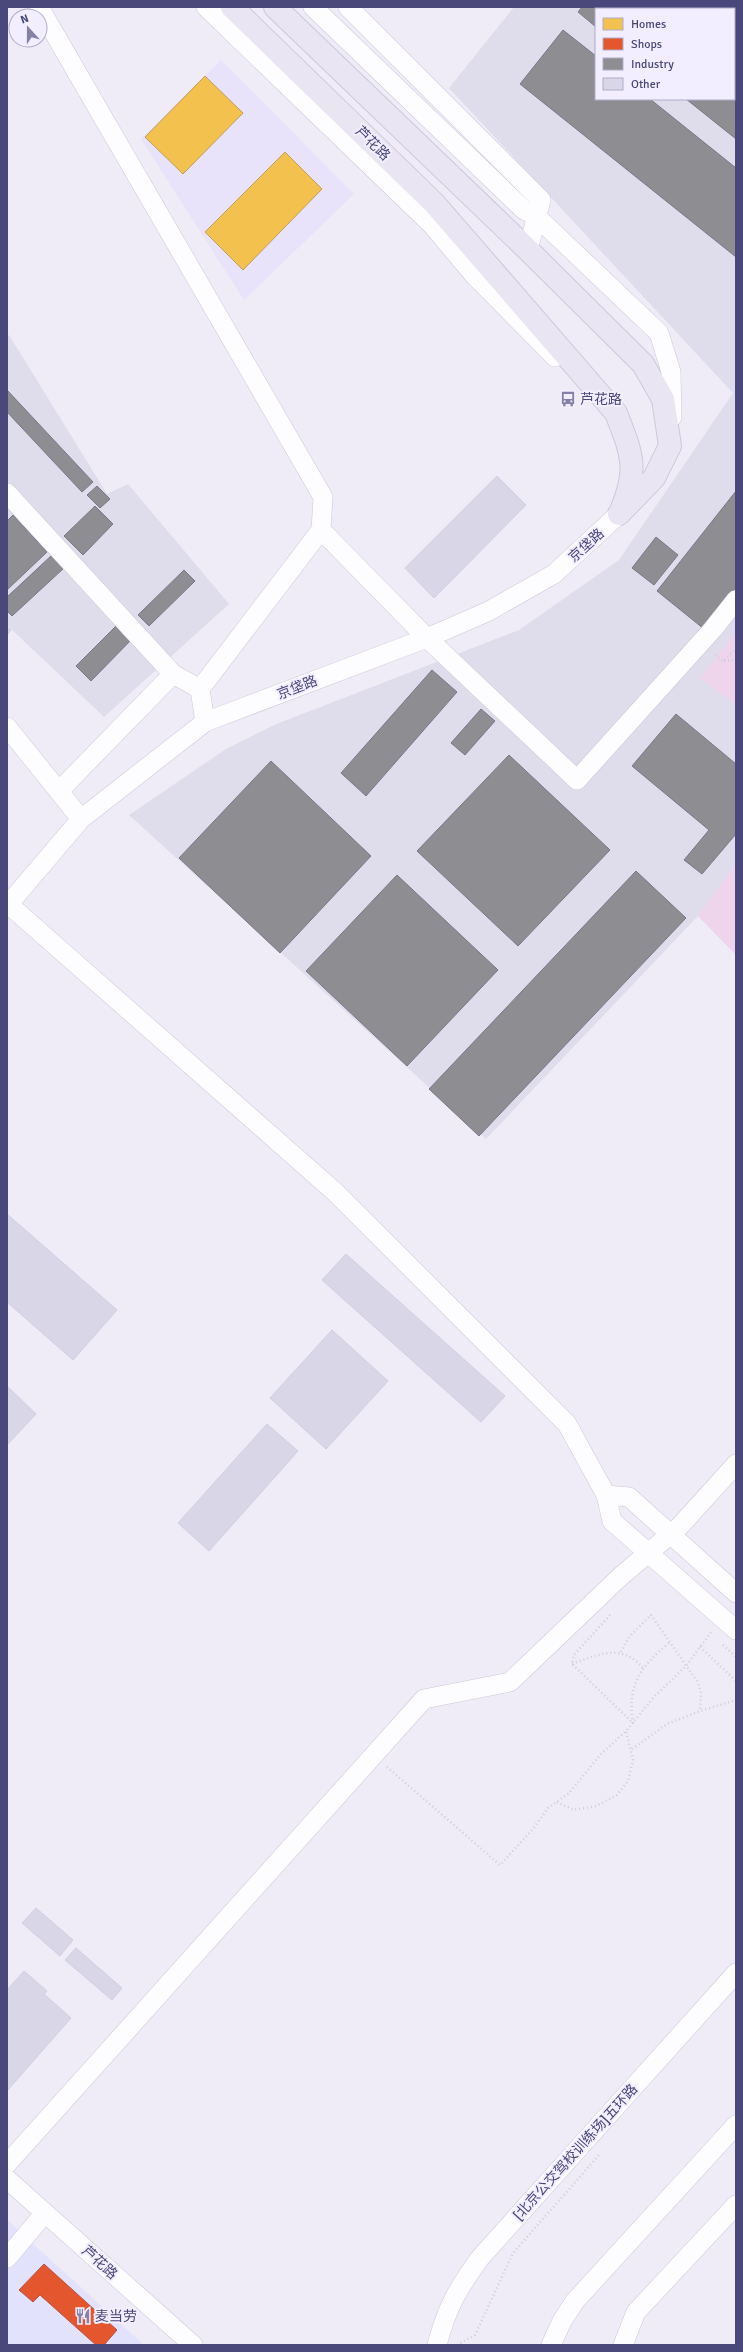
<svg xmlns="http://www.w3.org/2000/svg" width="743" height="2352" font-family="Signika,'Noto Sans SC',sans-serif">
  <rect width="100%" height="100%" fill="#efecf8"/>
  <path fill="#e8e2fa" d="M 221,60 L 354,194 L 244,300 L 141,139 Z"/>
  <path fill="#e3e2fc" d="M 7,2220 L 144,2345 L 7,2345 Z"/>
  <path fill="#dfdceb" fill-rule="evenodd" d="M 514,7 L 736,7 L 736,632 L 701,678 L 736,705 L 736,863 L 698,916 L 486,1139 L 129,815 L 226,749 L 274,725 L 519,630 L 619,560 L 733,393 L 449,88 ZM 596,9 L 734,9 L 734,99 L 596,99 Z
    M 9,335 L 107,494 L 128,484 L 229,604 L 104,717 L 7,625 L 7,337 Z"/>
  <path fill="#eed5ec" d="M 736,632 L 736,705 L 700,678 Z
    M 736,863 L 736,955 L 698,916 Z"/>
  <path fill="#f2c14e" stroke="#c09d5b" d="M 205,76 L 243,113 L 183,174 L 145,137 Z
    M 285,152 L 322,189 L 243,270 L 205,232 Z"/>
  <path fill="#e4572e" stroke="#b65245" d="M 44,2264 L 117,2330 L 104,2345 L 96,2345 L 40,2295 L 33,2302 L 19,2290 Z"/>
  <path fill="#8d8d92" stroke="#79788b" d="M 582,7 L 736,7 L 736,139 L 686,99 L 734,99 L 734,9 L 596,9 L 596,27 L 578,12 Z
    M 563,30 L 596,56 L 596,99 L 650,99 L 736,168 L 736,257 L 520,84 Z
    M 7,390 L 93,482 L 82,492 L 7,412 Z
    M 97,486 L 110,499 L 100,508 L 87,495 Z
    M 736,491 L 736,588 L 704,629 L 657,591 Z
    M 95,506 L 113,524 L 83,555 L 64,536 Z
    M 13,515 L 47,552 L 7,590 L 7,521 Z
    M 656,537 L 678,555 L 654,585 L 632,568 Z
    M 52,555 L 64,568 L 12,616 L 7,611 L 7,597 Z
    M 184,570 L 195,581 L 149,626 L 138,615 Z
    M 118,624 L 133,638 L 91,681 L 76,666 Z
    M 432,670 L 457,692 L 366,796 L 341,773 Z
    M 481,709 L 495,721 L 465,755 L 451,743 Z
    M 676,714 L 736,764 L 736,834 L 702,874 L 684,860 L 709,830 L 632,766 Z
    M 509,755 L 610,850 L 518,946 L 417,851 Z
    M 271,761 L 371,856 L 280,953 L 179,858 Z
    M 636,871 L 686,918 L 479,1136 L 429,1089 Z
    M 397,875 L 498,970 L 407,1066 L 306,971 Z"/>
  <path fill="#d8d6e7" stroke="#d0cee2" d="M 497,476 L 526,505 L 434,598 L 405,568 Z
    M 7,627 L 11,630 L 7,635 Z
    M 7,1214 L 117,1310 L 73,1360 L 7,1302 Z
    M 346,1254 L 505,1396 L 481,1422 L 322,1280 Z
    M 332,1330 L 388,1381 L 326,1449 L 270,1398 Z
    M 7,1386 L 36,1414 L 7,1445 Z
    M 267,1424 L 298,1451 L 209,1551 L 178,1523 Z
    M 36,1908 L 73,1940 L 60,1956 L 22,1923 Z
    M 76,1948 L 122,1988 L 112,2000 L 65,1960 Z
    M 24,1971 L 47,1991 L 44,1994 L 71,2018 L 7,2091 L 7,1990 Z"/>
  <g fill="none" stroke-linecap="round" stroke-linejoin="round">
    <defs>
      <path id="minor" d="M 39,7 L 323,497 L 321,530 L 200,689 L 205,722
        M 206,7 L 432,225 L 474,275 L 555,357
        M 313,7 L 524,210 L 537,217 L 659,333 L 671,372 L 672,417
        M 348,7 L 541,200 L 528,250
        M 7,493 L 173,674
        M 321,530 L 427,638 L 577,780 L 713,629 L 736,600
        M 7,727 L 81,819
        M 59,791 L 173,674 L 200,689
        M 7,903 L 335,1192 L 567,1424 L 606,1495 L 612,1521 L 736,1630
        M 7,906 L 81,819 L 205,722 L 427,638 L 489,611 L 554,574 L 619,514
        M 606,1495 L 629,1497 L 736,1593
        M 7,2164 L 424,1699 L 510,1682 L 621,1576 L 679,1527 L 736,1464
        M 7,2179 L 193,2345
        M 7,2258 L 45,2213
        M 437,2345 C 447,2307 457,2290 480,2258 L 736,1973
        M 551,2345 L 562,2321 L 575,2301 L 736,2125
        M 623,2345 L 636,2312 L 736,2205"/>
      <path id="major" d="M 232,7 L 434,203 L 616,413 C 631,452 639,467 622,508
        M 275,7 L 528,250 L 643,364 L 663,399 L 670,446 L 654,478 L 619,514"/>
    </defs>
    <use href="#minor" stroke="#cbc9db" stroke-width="20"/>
    <use href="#major" stroke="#cbc9da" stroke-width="24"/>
    <path stroke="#cfcddc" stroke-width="2.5" stroke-dasharray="1 3" stroke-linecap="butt" d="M 715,655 L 723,661 L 736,649
      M 724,661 L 736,660
      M 610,1615 L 574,1655 L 572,1664 L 633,1723
      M 723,1645 L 736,1657
      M 700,1647 L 736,1681
      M 621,1652 L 629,1637 L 651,1615 L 697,1681 L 701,1691 L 700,1711
      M 572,1664 C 599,1654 621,1643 643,1668
      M 633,1723 C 627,1685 640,1667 669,1643
      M 632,1749 L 667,1724 L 700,1711 L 736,1700
      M 387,1767 L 500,1865 L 533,1829 L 548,1808 L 569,1793 L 601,1754 L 626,1731 L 654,1697 L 686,1666 L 711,1632
      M 557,1802 L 574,1810 L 596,1806 L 617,1795 L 628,1781 L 633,1760 L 626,1731
      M 457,2345 L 475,2335 L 513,2253 L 599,2155"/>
    <use href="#minor" stroke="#fdfcfe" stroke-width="19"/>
    <use href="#major" stroke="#e9e5f3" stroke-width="22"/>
  </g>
  <defs>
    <symbol id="bus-bare" viewBox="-9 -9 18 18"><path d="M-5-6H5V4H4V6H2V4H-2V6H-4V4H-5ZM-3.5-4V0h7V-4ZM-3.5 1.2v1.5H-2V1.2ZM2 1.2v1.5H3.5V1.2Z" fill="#8481a6" stroke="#f3eeff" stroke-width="2.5" paint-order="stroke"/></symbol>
    <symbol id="restaurant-bare" viewBox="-9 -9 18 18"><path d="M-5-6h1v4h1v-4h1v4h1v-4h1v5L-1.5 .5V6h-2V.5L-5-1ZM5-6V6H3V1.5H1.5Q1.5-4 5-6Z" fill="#8481a6" stroke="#f3eeff" stroke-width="2.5" paint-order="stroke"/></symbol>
  </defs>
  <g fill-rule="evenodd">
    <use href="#bus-bare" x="557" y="388" width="22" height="22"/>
    <use href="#restaurant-bare" x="72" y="2305" width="22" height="22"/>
  </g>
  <g text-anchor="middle" stroke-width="4" stroke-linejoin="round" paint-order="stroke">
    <g font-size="14" fill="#4a487a" stroke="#f3eeff">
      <text transform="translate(373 143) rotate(44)" y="5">芦花路</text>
      <text transform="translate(586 545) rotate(-42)" y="5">京垡路</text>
      <text transform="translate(297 687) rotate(-21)" y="5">京垡路</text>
      <text transform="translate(575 2152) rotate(-48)" y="5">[北京公交驾校训练场]五环路</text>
      <text transform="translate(100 2262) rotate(42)" y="5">芦花路</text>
    </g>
    <g font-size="14" fill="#4a487a" stroke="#f3eeff" text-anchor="start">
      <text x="580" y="404">芦花路</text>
      <text x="95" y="2321">麦当劳</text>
    </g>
  </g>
  <rect width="743" height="2352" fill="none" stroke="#4a487a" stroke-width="16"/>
  <rect x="595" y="8" width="140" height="92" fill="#f3eeff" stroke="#afacca"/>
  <rect x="603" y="18" width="20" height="12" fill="#f2c14e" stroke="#afacca"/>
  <text x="631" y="28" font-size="12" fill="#4a487a">Homes</text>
  <rect x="603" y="38" width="20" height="12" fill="#e4572e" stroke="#afacca"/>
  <text x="631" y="48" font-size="12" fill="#4a487a">Shops</text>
  <rect x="603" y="58" width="20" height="12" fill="#8d8d92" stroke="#afacca"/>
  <text x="631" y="68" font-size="12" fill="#4a487a">Industry</text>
  <rect x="603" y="78" width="20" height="12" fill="#d8d6e7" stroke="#afacca"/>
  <text x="631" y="88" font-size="12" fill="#4a487a">Other</text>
  <g transform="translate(28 28) rotate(339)"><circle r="19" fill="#f3eeff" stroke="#afacca"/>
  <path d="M0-3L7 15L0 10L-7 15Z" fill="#8481a6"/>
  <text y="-6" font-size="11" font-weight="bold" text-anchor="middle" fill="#4a487a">N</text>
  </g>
</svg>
